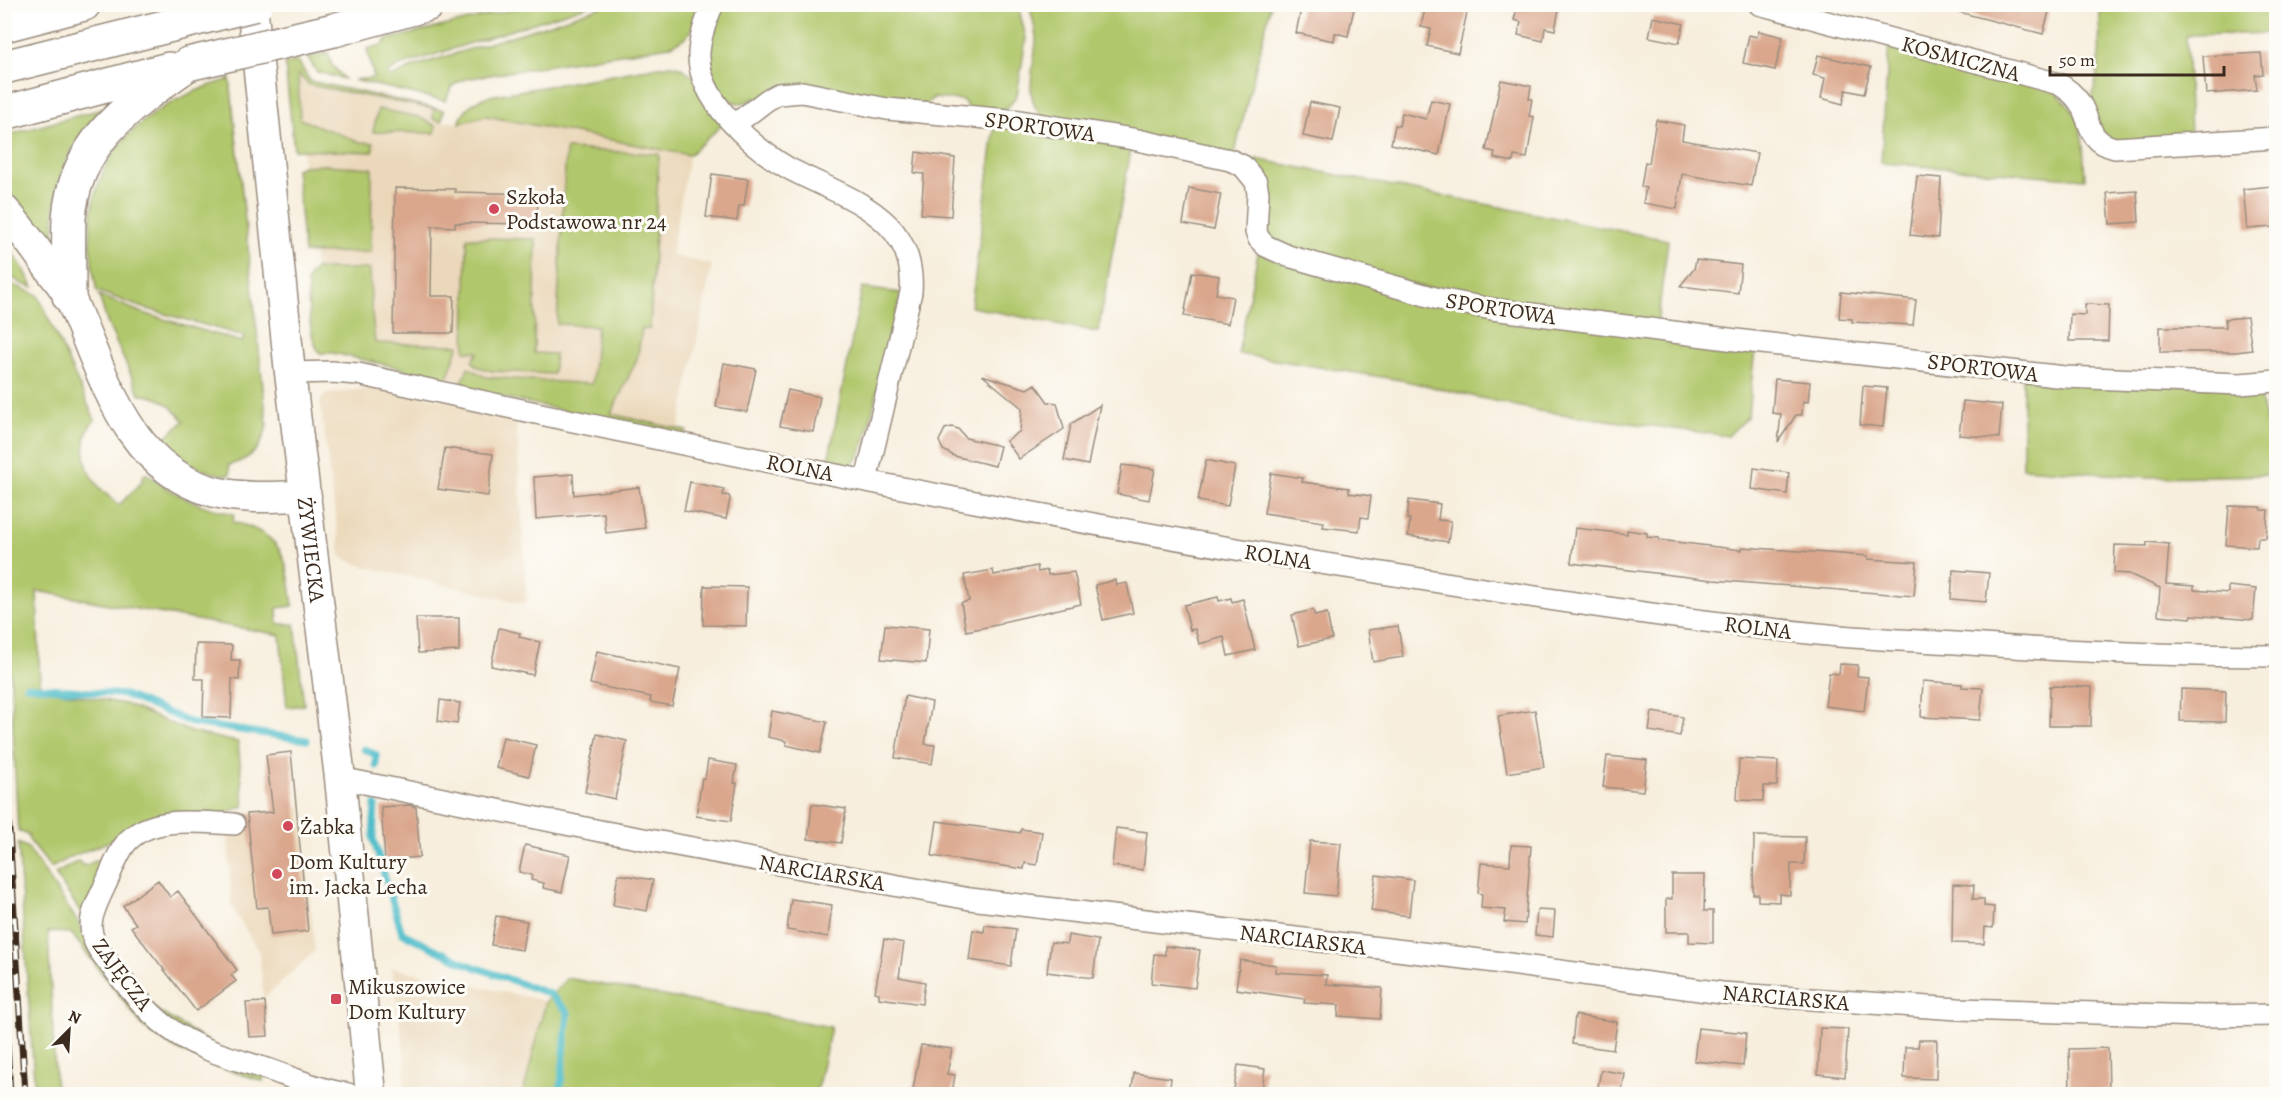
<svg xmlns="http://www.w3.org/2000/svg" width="2281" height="1099" font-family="Alegreya,serif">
  <rect width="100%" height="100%" fill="#fdfcf7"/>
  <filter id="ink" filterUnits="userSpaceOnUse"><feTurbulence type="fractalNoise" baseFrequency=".0167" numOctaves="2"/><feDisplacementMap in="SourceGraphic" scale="12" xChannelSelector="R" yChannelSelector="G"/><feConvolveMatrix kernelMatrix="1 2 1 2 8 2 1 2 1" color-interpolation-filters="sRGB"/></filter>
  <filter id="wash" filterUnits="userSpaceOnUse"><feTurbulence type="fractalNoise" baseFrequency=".008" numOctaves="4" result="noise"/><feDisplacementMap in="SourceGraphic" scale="24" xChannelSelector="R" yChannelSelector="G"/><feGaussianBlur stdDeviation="1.35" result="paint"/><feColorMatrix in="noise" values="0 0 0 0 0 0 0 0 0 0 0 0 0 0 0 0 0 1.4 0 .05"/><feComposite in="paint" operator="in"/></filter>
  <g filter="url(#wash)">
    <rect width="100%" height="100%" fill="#f7eedd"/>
    <path fill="#ebd8ba" d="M 297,73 L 309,85 L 435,109 L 433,120 L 459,123 L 486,116 L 689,155 L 671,255 L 712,265 L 679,429 L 352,357 L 323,335 L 303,166 Z
      M 362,389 L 402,391 L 516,416 L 527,604 L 359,565 L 341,557 L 320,402 L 326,394 Z
      M 300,807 L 315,951 L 264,998 L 259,951 L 231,906 L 228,831 L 245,831 L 245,813 Z
      M 392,968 L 546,1001 L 523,1094 L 404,1094 L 405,1059 Z"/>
    <path fill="#b1c76c" stroke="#767845" stroke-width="1.5" d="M 724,4 L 1018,5 L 1026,38 L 1017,95 L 1010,105 L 1002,110 L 968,108 L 963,100 L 933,98 L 924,106 L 753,99 C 723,116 707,73 709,50 C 710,34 716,18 724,4 Z
      M 531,5 L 590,5 L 399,66 L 387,73 L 390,77 L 415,66 L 547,25 L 606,5 L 702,5 C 694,27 693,37 669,46 L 465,79 C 453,84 450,88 446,101 L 354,80 L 374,78 L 367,49 L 385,44 L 385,40 Z
      M 1029,5 L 1271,5 L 1234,156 L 1045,119 C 1020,98 1036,66 1036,38 C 1035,27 1032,15 1029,5 Z
      M 2100,5 L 2276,5 L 2276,33 L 2186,35 L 2190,136 L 2117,143 L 2101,134 L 2091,104 L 2099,65 Z
      M 1889,43 L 2049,86 C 2086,117 2082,134 2085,179 L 1881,163 Z
      M 328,53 L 332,65 L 344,79 L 317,72 L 308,58 Z
      M 298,61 L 310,81 L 444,110 L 442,121 L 433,119 L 434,109 L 309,85 L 298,74 L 300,119 L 360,142 L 373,143 L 373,152 L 294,150 L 285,64 Z
      M 671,65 C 698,68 710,103 722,125 L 689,155 L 486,116 L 459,123 C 464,107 474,101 489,96 Z
      M 230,79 L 267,425 C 262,448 252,459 229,465 L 230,475 C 202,475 181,459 162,440 L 184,421 C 172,406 160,395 140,395 L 107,322 L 99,295 L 140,312 L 242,342 L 244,336 L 140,307 L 97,291 C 71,177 121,111 230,79 Z
      M 102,109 C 59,157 51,190 55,253 L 33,219 L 5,189 L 4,136 Z
      M 378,109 L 419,117 L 436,126 L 435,133 L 373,132 Z
      M 995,124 L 1132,144 L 1098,332 L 971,307 Z
      M 566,149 L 659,154 L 650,329 L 642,329 L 637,359 L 611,414 L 687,431 L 683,437 L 465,389 L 462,382 L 468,367 L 485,377 L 592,384 L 597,326 L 557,324 Z
      M 1256,159 L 1668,240 L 1657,325 L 1439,294 L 1278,246 L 1263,231 L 1253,165 Z
      M 326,165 L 372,168 L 371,252 L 304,253 L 296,169 L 303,166 Z
      M 467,238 L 536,239 L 534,353 L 555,354 L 553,374 L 492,371 L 478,367 L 472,361 L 478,352 L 465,351 Z
      M 4,241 L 25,271 L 33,287 L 22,284 L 5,273 Z
      M 1258,253 L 1286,261 L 1755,348 L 1748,416 L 1728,436 L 1539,411 L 1401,380 L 1238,354 Z
      M 315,269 L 370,269 L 371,304 L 375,343 L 459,345 L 447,378 L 441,384 L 408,377 L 405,369 L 333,353 L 320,353 C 308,339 309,301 307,282 L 309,276 Z
      M 4,281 L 38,295 L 95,420 C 79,435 83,465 95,482 C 101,491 111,498 119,505 L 143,481 L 141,479 L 146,473 C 173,495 200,507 234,514 L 233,522 C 285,534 287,560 293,606 L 277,608 L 278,624 L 295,624 L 304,705 L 287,707 L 280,635 L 37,591 L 40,688 L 125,704 L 191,732 L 238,742 L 244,806 L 220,815 L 118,838 L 73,856 L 51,868 L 29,840 L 28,834 L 18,831 L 4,543 Z
      M 862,288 L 901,293 L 865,442 C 857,463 850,472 827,467 Z
      M 2023,379 L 2258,387 L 2276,475 L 2149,477 L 2023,468 Z
      M 18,843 L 28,848 L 80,925 L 81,932 L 123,990 L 264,1075 L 263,1081 L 212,1065 L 177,1049 L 145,1029 L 71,933 L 48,932 L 56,1094 L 35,1094 Z
      M 112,853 L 84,917 L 55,874 L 78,861 L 85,866 Z
      M 567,978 L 831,1027 L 816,1094 L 523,1094 L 546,1001 Z"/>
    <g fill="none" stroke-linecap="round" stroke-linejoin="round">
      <path stroke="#51beca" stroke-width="7" d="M 27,686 L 125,695 L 192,723 L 307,740
        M 364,749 L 376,755 L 376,766
        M 375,805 L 373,838 L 402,933 L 464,963 L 550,994 L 568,1012 L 560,1094"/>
    </g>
    <g id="blocks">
      <path fill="#daa78d" d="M 1302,4 L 1355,4 L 1348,36 L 1335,33 L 1334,41 L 1296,33 Z
        M 1426,4 L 1469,4 L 1458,53 L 1427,46 L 1431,29 L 1421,27 Z
        M 1518,4 L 1560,4 L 1555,30 L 1545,28 L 1543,41 L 1518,35 L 1521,22 L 1514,20 Z
        M 1956,4 L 2051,4 L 2043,34 L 1955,11 Z
        M 1653,17 L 1684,24 L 1679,43 L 1649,37 Z
        M 1759,31 L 1783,37 L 1775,70 L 1743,63 L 1749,35 L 1757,37 Z
        M 2261,53 L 2263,74 L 2255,75 L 2257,90 L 2206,94 L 2203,56 Z
        M 1818,55 L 1871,67 L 1864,94 L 1846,90 L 1843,104 L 1821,98 L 1825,78 L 1813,75 Z
        M 1501,80 L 1531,86 L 1529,99 L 1532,99 L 1529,116 L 1534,117 L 1527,158 L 1514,156 L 1513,162 L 1494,158 L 1495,152 L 1486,150 Z
        M 1431,100 L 1450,104 L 1439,155 L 1391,144 L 1395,125 L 1399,126 L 1402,113 L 1426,119 Z
        M 1310,102 L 1340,108 L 1333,142 L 1303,136 Z
        M 1656,120 L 1684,125 L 1682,140 L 1757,153 L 1751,186 L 1682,174 L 1677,209 L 1643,203 L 1646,188 L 1641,187 L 1645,162 L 1649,163 Z
        M 916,152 L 955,158 L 951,216 L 921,214 L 924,174 L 914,173 Z
        M 712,174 L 748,179 L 744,206 L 739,206 L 737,221 L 706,217 Z
        M 1917,176 L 1941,178 L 1938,238 L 1910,235 Z
        M 2272,186 L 2273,192 L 2277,191 L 2275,227 L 2247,229 L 2243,189 Z
        M 395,188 L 455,189 L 455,192 L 538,194 L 537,224 L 455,223 L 455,227 L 432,226 L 431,296 L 454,296 L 453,333 L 393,333 Z
        M 1189,188 L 1221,194 L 1214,230 L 1183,224 Z
        M 2137,191 L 2139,222 L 2110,224 L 2107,193 Z
        M 1696,260 L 1741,265 L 1738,293 L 1680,286 L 1694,269 Z
        M 1192,272 L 1219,276 L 1216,294 L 1233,297 L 1228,324 L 1184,316 Z
        M 1841,292 L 1916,300 L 1913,325 L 1852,322 L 1852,319 L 1839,318 Z
        M 2085,304 L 2109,305 L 2108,341 L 2069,341 L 2070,314 L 2085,315 Z
        M 2247,317 L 2252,350 L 2236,352 L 2160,352 L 2160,327 L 2226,327 L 2225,319 Z
        M 724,363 L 756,369 L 747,412 L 716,407 Z
        M 982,375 L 1027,389 L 1035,384 L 1048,402 L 1057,403 L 1064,429 L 1019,459 L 1006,441 L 1020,431 L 1022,408 Z
        M 1775,379 L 1810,382 L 1808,402 L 1803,401 L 1802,415 L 1796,415 L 1778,442 L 1781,414 L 1772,413 Z
        M 1863,386 L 1887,388 L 1883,427 L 1860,425 Z
        M 788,390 L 820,397 L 813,432 L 780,426 Z
        M 1963,401 L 2002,405 L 1999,438 L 1959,435 Z
        M 1100,405 L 1088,465 L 1064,460 L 1071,424 Z
        M 952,427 L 958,429 L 966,438 L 1000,446 L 995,466 L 954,456 L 943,450 L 939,441 L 945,429 Z
        M 445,448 L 493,454 L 488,496 L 438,489 Z
        M 1206,460 L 1235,466 L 1228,506 L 1198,501 Z
        M 1122,465 L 1155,469 L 1149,500 L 1117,494 Z
        M 1754,468 L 1789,473 L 1787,494 L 1752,489 Z
        M 1271,473 L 1303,478 L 1302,482 L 1349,488 L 1349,493 L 1371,496 L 1368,518 L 1361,517 L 1359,531 L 1323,527 L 1324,522 L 1264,513 Z
        M 573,474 L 574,495 L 639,487 L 645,528 L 606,533 L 604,513 L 536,519 L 534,477 Z
        M 690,482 L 724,489 L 723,495 L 729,496 L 730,499 L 726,519 L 684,511 Z
        M 1409,500 L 1440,504 L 1438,520 L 1451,521 L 1448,542 L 1408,536 L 1410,519 L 1407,519 Z
        M 2229,506 L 2261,507 L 2261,510 L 2268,510 L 2266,538 L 2258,538 L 2257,547 L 2226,545 Z
        M 1575,528 L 1627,534 L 1627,530 L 1647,533 L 1647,537 L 1659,538 L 1659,540 L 1742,550 L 1742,547 L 1868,556 L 1868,559 L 1917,562 L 1914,596 L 1713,580 L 1571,563 Z
        M 2147,542 L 2169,544 L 2166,584 L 2194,586 L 2194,590 L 2228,593 L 2228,586 L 2256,589 L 2253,620 L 2192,615 L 2191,618 L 2158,615 L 2160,588 L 2129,574 L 2114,573 L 2115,545 L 2147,546 Z
        M 1037,566 L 1038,572 L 1047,570 L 1048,575 L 1074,572 L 1081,604 L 1002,622 L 1002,624 L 966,631 L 961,603 L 969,601 L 964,575 L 993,570 L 994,575 Z
        M 1953,570 L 1989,573 L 1986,602 L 1951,599 Z
        M 1115,580 L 1116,585 L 1127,583 L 1133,613 L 1103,620 L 1095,585 Z
        M 704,586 L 747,587 L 746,626 L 703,625 Z
        M 1218,597 L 1219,601 L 1231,598 L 1232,602 L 1243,599 L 1255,650 L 1228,656 L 1224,637 L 1199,644 L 1195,629 L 1190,630 L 1184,605 Z
        M 1313,610 L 1315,616 L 1327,613 L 1332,639 L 1299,646 L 1292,615 Z
        M 416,618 L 459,618 L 459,651 L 418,653 Z
        M 885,625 L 929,629 L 926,663 L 881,659 Z
        M 1398,626 L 1403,657 L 1373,662 L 1368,630 Z
        M 499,628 L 520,633 L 519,637 L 540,642 L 533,675 L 491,666 Z
        M 196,644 L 232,645 L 231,660 L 240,660 L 239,680 L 232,679 L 231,718 L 203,717 L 204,679 L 195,679 Z
        M 597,651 L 680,669 L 672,706 L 650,702 L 651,697 L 590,684 Z
        M 1840,664 L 1858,665 L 1857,676 L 1868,677 L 1864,711 L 1825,706 L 1829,673 L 1839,674 Z
        M 1923,681 L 1962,684 L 1962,687 L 1983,688 L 1980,720 L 1921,717 Z
        M 2050,686 L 2092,687 L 2091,726 L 2049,726 Z
        M 2181,689 L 2226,691 L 2225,722 L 2180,721 Z
        M 905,696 L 932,702 L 925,744 L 935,745 L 932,764 L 895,758 Z
        M 440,700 L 460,703 L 457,724 L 438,721 Z
        M 1535,710 L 1544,767 L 1507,773 L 1498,716 Z
        M 772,711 L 827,722 L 820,753 L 786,745 L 786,741 L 768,737 Z
        M 1652,712 L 1683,717 L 1680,736 L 1649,731 Z
        M 597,734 L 627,741 L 615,799 L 585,792 Z
        M 503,737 L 536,745 L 529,776 L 496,768 Z
        M 291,752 L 308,931 L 271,935 L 268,907 L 257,908 L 247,814 L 273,812 L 266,755 Z
        M 1607,756 L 1647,760 L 1643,791 L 1603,787 Z
        M 1739,759 L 1778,761 L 1777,786 L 1764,786 L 1763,801 L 1737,800 Z
        M 708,760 L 737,765 L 734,783 L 737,783 L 731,821 L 696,816 L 702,778 L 705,778 Z
        M 812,804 L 846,809 L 841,843 L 808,839 Z
        M 410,805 L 416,807 L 420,857 L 385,860 L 381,807 Z
        M 937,821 L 1020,833 L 1021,829 L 1042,832 L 1037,865 L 1025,863 L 1024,869 L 932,856 Z
        M 1116,828 L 1147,832 L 1143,870 L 1112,866 Z
        M 1754,836 L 1805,837 L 1804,864 L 1791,864 L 1790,895 L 1779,894 L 1779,902 L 1758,901 L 1758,894 L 1753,894 Z
        M 1310,841 L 1341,843 L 1336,896 L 1305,893 Z
        M 525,845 L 570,855 L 562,892 L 543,888 L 544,883 L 531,880 L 532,875 L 519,872 Z
        M 1511,845 L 1531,846 L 1525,924 L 1504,922 L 1506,910 L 1481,908 L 1482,894 L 1478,893 L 1481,863 L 1510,865 Z
        M 618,874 L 653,880 L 647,911 L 613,905 Z
        M 1376,875 L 1413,880 L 1409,916 L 1371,911 Z
        M 1672,875 L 1705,875 L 1704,911 L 1713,911 L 1713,943 L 1689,942 L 1689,932 L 1666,932 L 1666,899 L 1672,899 Z
        M 158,880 L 170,897 L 178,891 L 237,970 L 231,975 L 236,981 L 196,1011 L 131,927 L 136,924 L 123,906 Z
        M 1953,884 L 1974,885 L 1973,899 L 1984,899 L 1984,906 L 1994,907 L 1993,928 L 1985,927 L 1984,944 L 1952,943 Z
        M 791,899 L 832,905 L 828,937 L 787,930 Z
        M 1537,910 L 1555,911 L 1553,937 L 1535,935 Z
        M 496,916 L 527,921 L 522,950 L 491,945 Z
        M 985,925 L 1016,929 L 1011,966 L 969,960 L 973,930 L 984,932 Z
        M 1068,935 L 1098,940 L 1093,978 L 1047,972 L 1051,942 L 1067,944 Z
        M 884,939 L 904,943 L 899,977 L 925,982 L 922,1004 L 879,998 L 879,993 L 875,992 Z
        M 1165,946 L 1200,950 L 1195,988 L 1151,983 L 1154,954 L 1165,955 Z
        M 1240,960 L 1276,965 L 1275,972 L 1327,975 L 1326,984 L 1382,988 L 1380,1019 L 1338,1016 L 1339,1005 L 1304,1003 L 1305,999 L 1236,989 Z
        M 265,1002 L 268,1036 L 249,1037 L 246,1003 Z
        M 1575,1015 L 1617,1022 L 1613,1050 L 1572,1044 Z
        M 1698,1028 L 1746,1033 L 1743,1066 L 1694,1061 Z
        M 1820,1028 L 1848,1029 L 1845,1077 L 1818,1074 Z
        M 1919,1040 L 1937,1040 L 1936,1079 L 1904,1078 L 1905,1047 L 1918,1047 Z
        M 921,1045 L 952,1049 L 947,1074 L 955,1075 L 952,1093 L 912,1095 Z
        M 2108,1048 L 2109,1090 L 2070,1091 L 2069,1049 Z
        M 1238,1065 L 1265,1069 L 1261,1095 L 1233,1095 Z
        M 1601,1070 L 1625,1074 L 1622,1091 L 1598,1087 Z
        M 1134,1073 L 1171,1078 L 1169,1095 L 1131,1095 Z"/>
    </g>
  </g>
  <g filter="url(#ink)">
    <use href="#blocks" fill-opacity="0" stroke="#998c7e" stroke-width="1.5"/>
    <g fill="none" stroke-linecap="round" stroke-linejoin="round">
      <defs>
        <path id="street" d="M 713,4 C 706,20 700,36 699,53 C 697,99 752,147 788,168 C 821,186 861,198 888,225 C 906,243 913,267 911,292 L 866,480
          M 1759,4 L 2059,84 C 2068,90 2074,94 2080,103 C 2092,124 2087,141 2115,148 L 2276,138
          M 734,125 L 767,100 L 778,94 L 802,92 L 887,109 L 1020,121 L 1133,139 L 1230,160 L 1243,166 L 1256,182 L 1258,193 L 1256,232 L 1259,239 L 1266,246 L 1288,256 L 1439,299 L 1492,309 L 1744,341 L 2065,377 L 2240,384 L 2276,381
          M 290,373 L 332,372 L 358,374 C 685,447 1014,514 1345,567 C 1502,592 1660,618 1818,634 C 1864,639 1909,640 1955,643 C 2062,651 2169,656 2276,656
          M 340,778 L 600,831 L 970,899 L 1480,960 L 1722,993 L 1958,1009 L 2203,1016 L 2276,1015
          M 234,824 C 201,823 151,814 126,843 C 118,853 113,867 108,879 C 102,893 91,911 91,926 C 91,943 104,957 114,969 C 132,993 152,1018 177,1034 C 205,1052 239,1060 270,1070 C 295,1079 321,1090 348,1094"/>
        <g id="secondary">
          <path id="s1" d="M 252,4 L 290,373 L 340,778 L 371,1094"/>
          <path d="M 4,210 C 21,228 35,248 49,268 C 56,278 65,287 70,298 C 103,371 125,469 215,492 C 244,499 275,497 306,496"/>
        </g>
        <path id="highway" d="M 4,25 L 84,4
          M 334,30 L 428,4
          M 4,113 L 169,69
          M 69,296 C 69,270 68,244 69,218 C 75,140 131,105 188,64"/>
      </defs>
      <use href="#street" stroke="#998c7e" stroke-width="24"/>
      <use href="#secondary" stroke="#998c7e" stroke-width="33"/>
      <use href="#highway" stroke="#998c7e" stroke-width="36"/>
      <use href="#street" stroke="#fff" stroke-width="21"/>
      <use href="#secondary" stroke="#fff" stroke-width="30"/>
      <use href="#highway" stroke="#fff" stroke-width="33"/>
      <defs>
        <path id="rail" d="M 4,749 L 25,1094
          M 4,995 L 10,1094"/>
      </defs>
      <use href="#rail" stroke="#3b2a1e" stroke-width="7"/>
      <use href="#rail" stroke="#fdfcf7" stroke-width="4.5" stroke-dasharray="14" stroke-linecap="butt"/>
      <defs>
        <path id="highway-bridge" d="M 188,64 L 334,30
          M 4,67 L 256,4"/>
      </defs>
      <use href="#highway-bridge" stroke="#998c7e" stroke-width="36" stroke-linecap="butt"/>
      <use href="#highway-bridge" stroke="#fff" stroke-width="33"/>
    </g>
  </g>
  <g fill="#d1495b" stroke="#fdfcf7" stroke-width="2">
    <circle cx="494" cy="209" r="6"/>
    <circle cx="288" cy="826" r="6"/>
    <circle cx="277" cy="874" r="6"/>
    <rect x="330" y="993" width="12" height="12" rx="3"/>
  </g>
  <g text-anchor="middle" stroke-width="6" stroke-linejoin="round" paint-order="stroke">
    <g font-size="22" fill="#3b2a1e" stroke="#fdfcf7">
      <text transform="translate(1961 58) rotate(15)" y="8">KOSMICZNA</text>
      <text transform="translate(1040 126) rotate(8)" y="8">SPORTOWA</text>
      <text transform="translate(1501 308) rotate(9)" y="8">SPORTOWA</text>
      <text transform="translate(1983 367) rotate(7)" y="8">SPORTOWA</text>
      <text transform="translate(800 467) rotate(11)" y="8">ROLNA</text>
      <text dy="8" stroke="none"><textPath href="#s1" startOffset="549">ŻYWIECKA</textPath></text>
      <text transform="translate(1278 556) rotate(9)" y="8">ROLNA</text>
      <text transform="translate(1758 627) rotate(7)" y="8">ROLNA</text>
      <text transform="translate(822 872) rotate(10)" y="8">NARCIARSKA</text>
      <text transform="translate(1303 939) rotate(7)" y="8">NARCIARSKA</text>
      <text transform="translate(123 974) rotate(53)" y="8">ZAJĘCZA</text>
      <text transform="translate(1786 997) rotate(5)" y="8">NARCIARSKA</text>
    </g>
    <g font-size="22" fill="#3b2a1e" stroke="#fdfcf7" text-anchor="start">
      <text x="506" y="204">Szkoła<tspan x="506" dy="25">Podstawowa nr 24</tspan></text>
      <text x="300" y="834">Żabka</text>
      <text x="289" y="869">Dom Kultury<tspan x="289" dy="25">im. Jacka Lecha</tspan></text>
      <text x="348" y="994">Mikuszowice<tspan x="348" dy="25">Dom Kultury</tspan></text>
    </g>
  </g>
  <rect width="2281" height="1099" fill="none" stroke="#fdfcf7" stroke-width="24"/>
  <g transform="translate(69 1030) rotate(24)" stroke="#fdfcf7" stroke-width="4.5" paint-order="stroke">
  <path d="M0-4.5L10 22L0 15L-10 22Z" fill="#3b2a1e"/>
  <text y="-9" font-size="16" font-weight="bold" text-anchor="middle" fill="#3b2a1e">N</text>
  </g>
  <path d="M2050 66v9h174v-9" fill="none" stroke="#3b2a1e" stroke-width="3"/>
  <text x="2059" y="66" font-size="18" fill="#3b2a1e" stroke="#fdfcf7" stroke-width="4.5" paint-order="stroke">50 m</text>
</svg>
